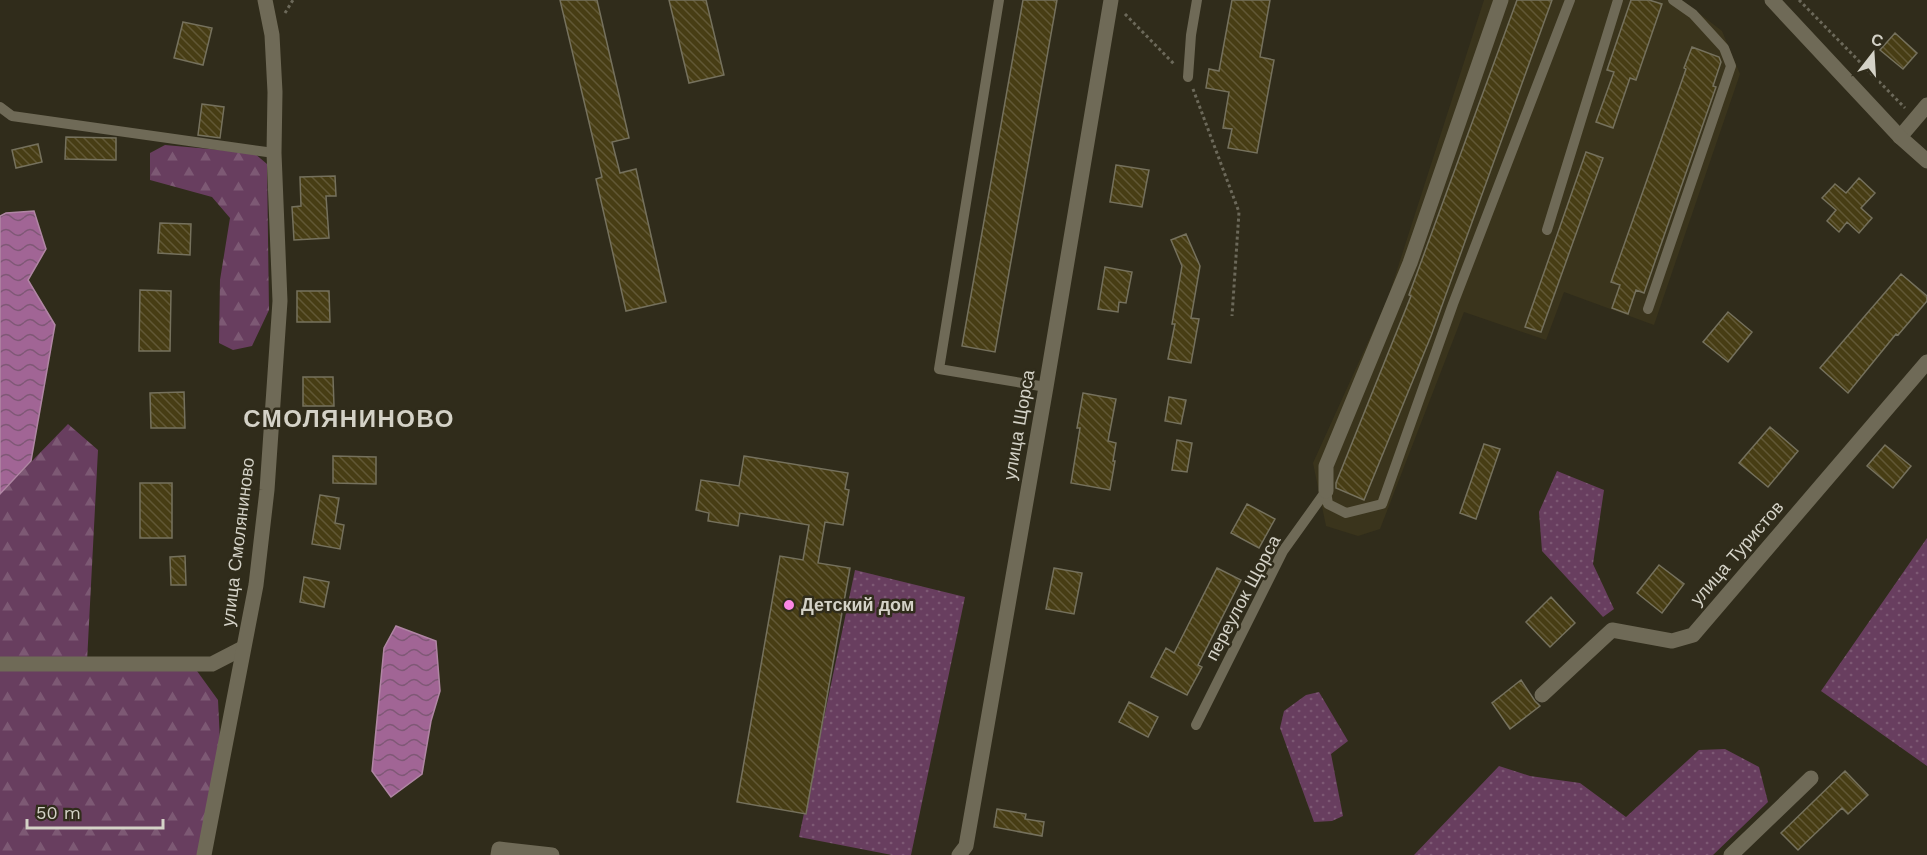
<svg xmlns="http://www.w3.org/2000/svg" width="1927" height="855" font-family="'Work Sans',sans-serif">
  <defs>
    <pattern id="grass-dots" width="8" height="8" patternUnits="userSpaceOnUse" patternTransform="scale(1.5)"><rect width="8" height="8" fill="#683e5f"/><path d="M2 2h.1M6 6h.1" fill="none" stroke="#7d5974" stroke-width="1.8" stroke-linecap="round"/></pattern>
    <pattern id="forest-firs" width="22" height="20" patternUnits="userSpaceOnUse" patternTransform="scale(1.5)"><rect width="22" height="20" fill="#683e5f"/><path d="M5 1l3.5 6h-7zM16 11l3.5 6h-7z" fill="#7d5974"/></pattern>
    <pattern id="water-waves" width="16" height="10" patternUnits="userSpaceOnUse" patternTransform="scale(1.5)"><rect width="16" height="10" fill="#a16595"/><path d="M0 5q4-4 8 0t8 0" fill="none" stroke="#7f5876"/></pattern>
    <pattern id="building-back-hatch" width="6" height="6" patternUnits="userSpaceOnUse" patternTransform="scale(1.5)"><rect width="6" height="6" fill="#473d14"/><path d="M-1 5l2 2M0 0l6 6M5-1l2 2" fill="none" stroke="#615835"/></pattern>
  </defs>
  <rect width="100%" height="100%" fill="#302c1b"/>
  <path fill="#3a341c" d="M 1484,0 L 1682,0 L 1722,31 L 1740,74 L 1654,325 L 1564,292 L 1546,340 L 1464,312 L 1380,529 L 1358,536 L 1326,526 L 1313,463 L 1388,298 Z"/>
  <path fill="url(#grass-dots)" d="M 1557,471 L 1604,490 L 1593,564 L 1614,609 L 1603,617 L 1542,551 L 1539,512 Z
    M 1927,538 L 1927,766 L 1821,691 Z
    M 855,570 L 965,597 L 911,855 L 892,855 L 799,837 Z
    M 1319,692 L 1348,741 L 1331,754 L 1343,816 L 1332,821 L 1314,822 L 1280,728 L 1284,711 L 1306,695 Z
    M 1725,749 L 1759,767 L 1768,802 L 1713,855 L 1414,855 L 1499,766 L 1530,776 L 1580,783 L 1626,817 L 1699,750 Z"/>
  <path fill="url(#forest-firs)" d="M 165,145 L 254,153 L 267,164 L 269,310 L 252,346 L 233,350 L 219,343 L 220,280 L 230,218 L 212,197 L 150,180 L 150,153 Z
    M 68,424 L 98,450 L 87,662 L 197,671 L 218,700 L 221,762 L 199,855 L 0,855 L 0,494 Z"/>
  <path fill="url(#water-waves)" stroke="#b086a4" stroke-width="1.5" d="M 34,211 L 46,249 L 28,280 L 55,325 L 31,461 L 0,494 L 0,216 L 6,213 Z
    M 396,626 L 436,641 L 440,691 L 431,721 L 422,774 L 391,797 L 372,771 L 384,648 Z"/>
  <path fill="url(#building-back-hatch)" stroke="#75715d" stroke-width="1.5" d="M 560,0 L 597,0 L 629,138 L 612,142 L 620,173 L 636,169 L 666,302 L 626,311 L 596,179 L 602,177 Z
    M 669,0 L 706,0 L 724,75 L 689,83 Z
    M 1023,0 L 1057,0 L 995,352 L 962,346 Z
    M 1232,0 L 1270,0 L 1260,57 L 1274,60 L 1257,153 L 1228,148 L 1232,129 L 1223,128 L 1229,92 L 1206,88 L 1209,69 L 1219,71 Z
    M 1517,0 L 1552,0 L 1431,336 L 1364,500 L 1336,488 L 1336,483 L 1411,296 L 1409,295 Z
    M 1631,0 L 1649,0 L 1662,4 L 1636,80 L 1630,78 L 1613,128 L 1596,122 L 1614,72 L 1607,70 Z
    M 183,22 L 212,28 L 203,65 L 174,58 Z
    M 1895,33 L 1917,53 L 1903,69 L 1880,50 Z
    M 1692,47 L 1719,57 L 1721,62 L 1713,86 L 1716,87 L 1644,293 L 1636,290 L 1628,314 L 1612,308 L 1620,285 L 1611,282 L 1686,69 L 1684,68 Z
    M 202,104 L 224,107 L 220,138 L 198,135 Z
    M 66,137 L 116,138 L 116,160 L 65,159 Z
    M 38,144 L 42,162 L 16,168 L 12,150 Z
    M 1586,152 L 1603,158 L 1541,332 L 1525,327 Z
    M 1116,165 L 1149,170 L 1142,207 L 1110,202 Z
    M 335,176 L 336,196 L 326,196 L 329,238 L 294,240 L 292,207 L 301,206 L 300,177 Z
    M 1859,178 L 1875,193 L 1861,208 L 1872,218 L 1859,233 L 1847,222 L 1839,232 L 1827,221 L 1836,210 L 1822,198 L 1835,184 L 1846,193 Z
    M 160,223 L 191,224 L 190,255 L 158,253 Z
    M 1186,234 L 1200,266 L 1191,318 L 1199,319 L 1191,363 L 1168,359 L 1175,324 L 1172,324 L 1182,266 L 1171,240 Z
    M 1105,267 L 1132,272 L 1126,303 L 1119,302 L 1118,312 L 1098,309 Z
    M 1901,274 L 1927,296 L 1927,301 L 1898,335 L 1896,334 L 1848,393 L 1820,368 Z
    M 140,290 L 171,291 L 170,351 L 139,351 Z
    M 297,291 L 329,291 L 330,322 L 297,322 Z
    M 1728,312 L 1752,332 L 1728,362 L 1703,342 Z
    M 303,377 L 333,377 L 334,406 L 303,406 Z
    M 184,392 L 185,428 L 151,428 L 150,393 Z
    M 1083,393 L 1116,399 L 1108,441 L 1116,443 L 1113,461 L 1115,461 L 1110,490 L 1071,483 L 1080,428 L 1077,428 Z
    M 1169,397 L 1186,400 L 1181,424 L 1165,421 Z
    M 1770,427 L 1798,451 L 1768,487 L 1739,463 Z
    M 1177,440 L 1192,443 L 1187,472 L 1172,470 Z
    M 1484,444 L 1500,449 L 1476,519 L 1460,513 Z
    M 1885,445 L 1911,466 L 1893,488 L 1867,466 Z
    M 333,456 L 376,457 L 376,484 L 333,483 Z
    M 744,456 L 848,473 L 845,489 L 849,490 L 843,525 L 825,522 L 818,563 L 850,568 L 806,814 L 737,802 L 780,556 L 803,560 L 809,525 L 740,513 L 738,526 L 708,521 L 709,513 L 696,510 L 701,480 L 739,486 Z
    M 140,483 L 172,483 L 172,538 L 140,538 Z
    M 320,495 L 339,498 L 335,523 L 344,525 L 340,549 L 312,544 Z
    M 1247,504 L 1275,519 L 1259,548 L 1231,533 Z
    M 185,556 L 186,585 L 171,585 L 170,557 Z
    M 1659,565 L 1684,584 L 1662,613 L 1637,593 Z
    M 1054,568 L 1082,573 L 1074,614 L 1046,609 Z
    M 1217,568 L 1241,580 L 1198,665 L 1202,667 L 1187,695 L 1151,677 L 1166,648 L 1174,653 Z
    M 304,577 L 329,582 L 324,607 L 300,602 Z
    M 1551,597 L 1575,623 L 1550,647 L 1526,622 Z
    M 1521,680 L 1535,701 L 1540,706 L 1510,729 L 1492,703 Z
    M 1129,702 L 1158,717 L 1148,737 L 1119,722 Z
    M 1845,771 L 1868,795 L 1848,814 L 1842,808 L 1798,850 L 1781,833 Z
    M 997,809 L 1026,814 L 1025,819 L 1044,822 L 1042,836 L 994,827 Z"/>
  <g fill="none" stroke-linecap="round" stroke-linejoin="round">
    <path stroke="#6c695a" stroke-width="3" stroke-dasharray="3 3" stroke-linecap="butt" d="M 1799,0 L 1905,108
      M 285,13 L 293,0
      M 1125,14 L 1175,65
      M 1193,89 L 1239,212 L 1232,316"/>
    <path stroke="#6f6a57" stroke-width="10" d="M 999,0 L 939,369 L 1046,387
      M 1188,77 L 1191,35 L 1197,0
      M 0,107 L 12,116 L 274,153
      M 1547,230 L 1618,0
      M 1648,309 L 1731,66 L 1724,48 L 1693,14 L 1673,0
      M 1326,491 L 1328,504 L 1346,513 L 1382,504 L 1453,304 L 1570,0
      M 1196,725 L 1283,551 L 1326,491"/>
    <path stroke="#6f6a57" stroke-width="15" d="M 1900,137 L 1927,105
      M 1326,491 L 1326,466 L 1410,263 L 1501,0
      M 0,664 L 212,664 L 243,648
      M 1542,695 L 1612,630 L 1672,641 L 1693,635 L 1927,362
      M 498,855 L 499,849 L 552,855
      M 959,855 L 966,846 L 1046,387 L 1111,0
      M 1731,855 L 1811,778"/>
    <path stroke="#6f6a57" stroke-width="15" d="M 1772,0 L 1900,137 L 1927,161"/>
    <path stroke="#6f6a57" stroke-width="15" d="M 204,855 L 256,585 L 267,490 L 280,301 L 274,153 L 275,92 L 272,35 L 265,0"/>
  </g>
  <circle fill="#fb87e5" stroke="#302c1b" stroke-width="2" cx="789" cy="605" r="6"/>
  <g text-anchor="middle" stroke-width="5" stroke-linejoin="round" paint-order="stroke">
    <g font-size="18" fill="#d4d2c7" stroke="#302c1b">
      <text transform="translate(1019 425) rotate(-80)" y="6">улица Щорса</text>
      <text transform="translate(238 542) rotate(-83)" y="6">улица Смоляниново</text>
      <text transform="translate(1737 553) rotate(-49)" y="6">улица Туристов</text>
      <text transform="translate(1243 598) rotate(-62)" y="6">переулок Щорса</text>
    </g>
    <g font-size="18" font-weight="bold" fill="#d4d2c7" stroke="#302c1b" text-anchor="start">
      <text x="801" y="611">Детский дом</text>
    </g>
    <g font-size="24" font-weight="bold" letter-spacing="1.5" fill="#d4d2c7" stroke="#302c1b">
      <text x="349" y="427">СМОЛЯНИНОВО</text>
    </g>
  </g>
  <g transform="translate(1873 54) rotate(17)" stroke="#302c1b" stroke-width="4.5" paint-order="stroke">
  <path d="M0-4.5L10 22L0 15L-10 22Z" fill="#d4d2c7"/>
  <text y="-9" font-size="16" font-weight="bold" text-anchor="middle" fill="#d4d2c7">С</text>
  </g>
  <path d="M27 819v9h136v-9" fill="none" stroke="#d4d2c7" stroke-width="3"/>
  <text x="36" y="819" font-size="18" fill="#d4d2c7" stroke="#302c1b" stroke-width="4.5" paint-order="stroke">50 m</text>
</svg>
